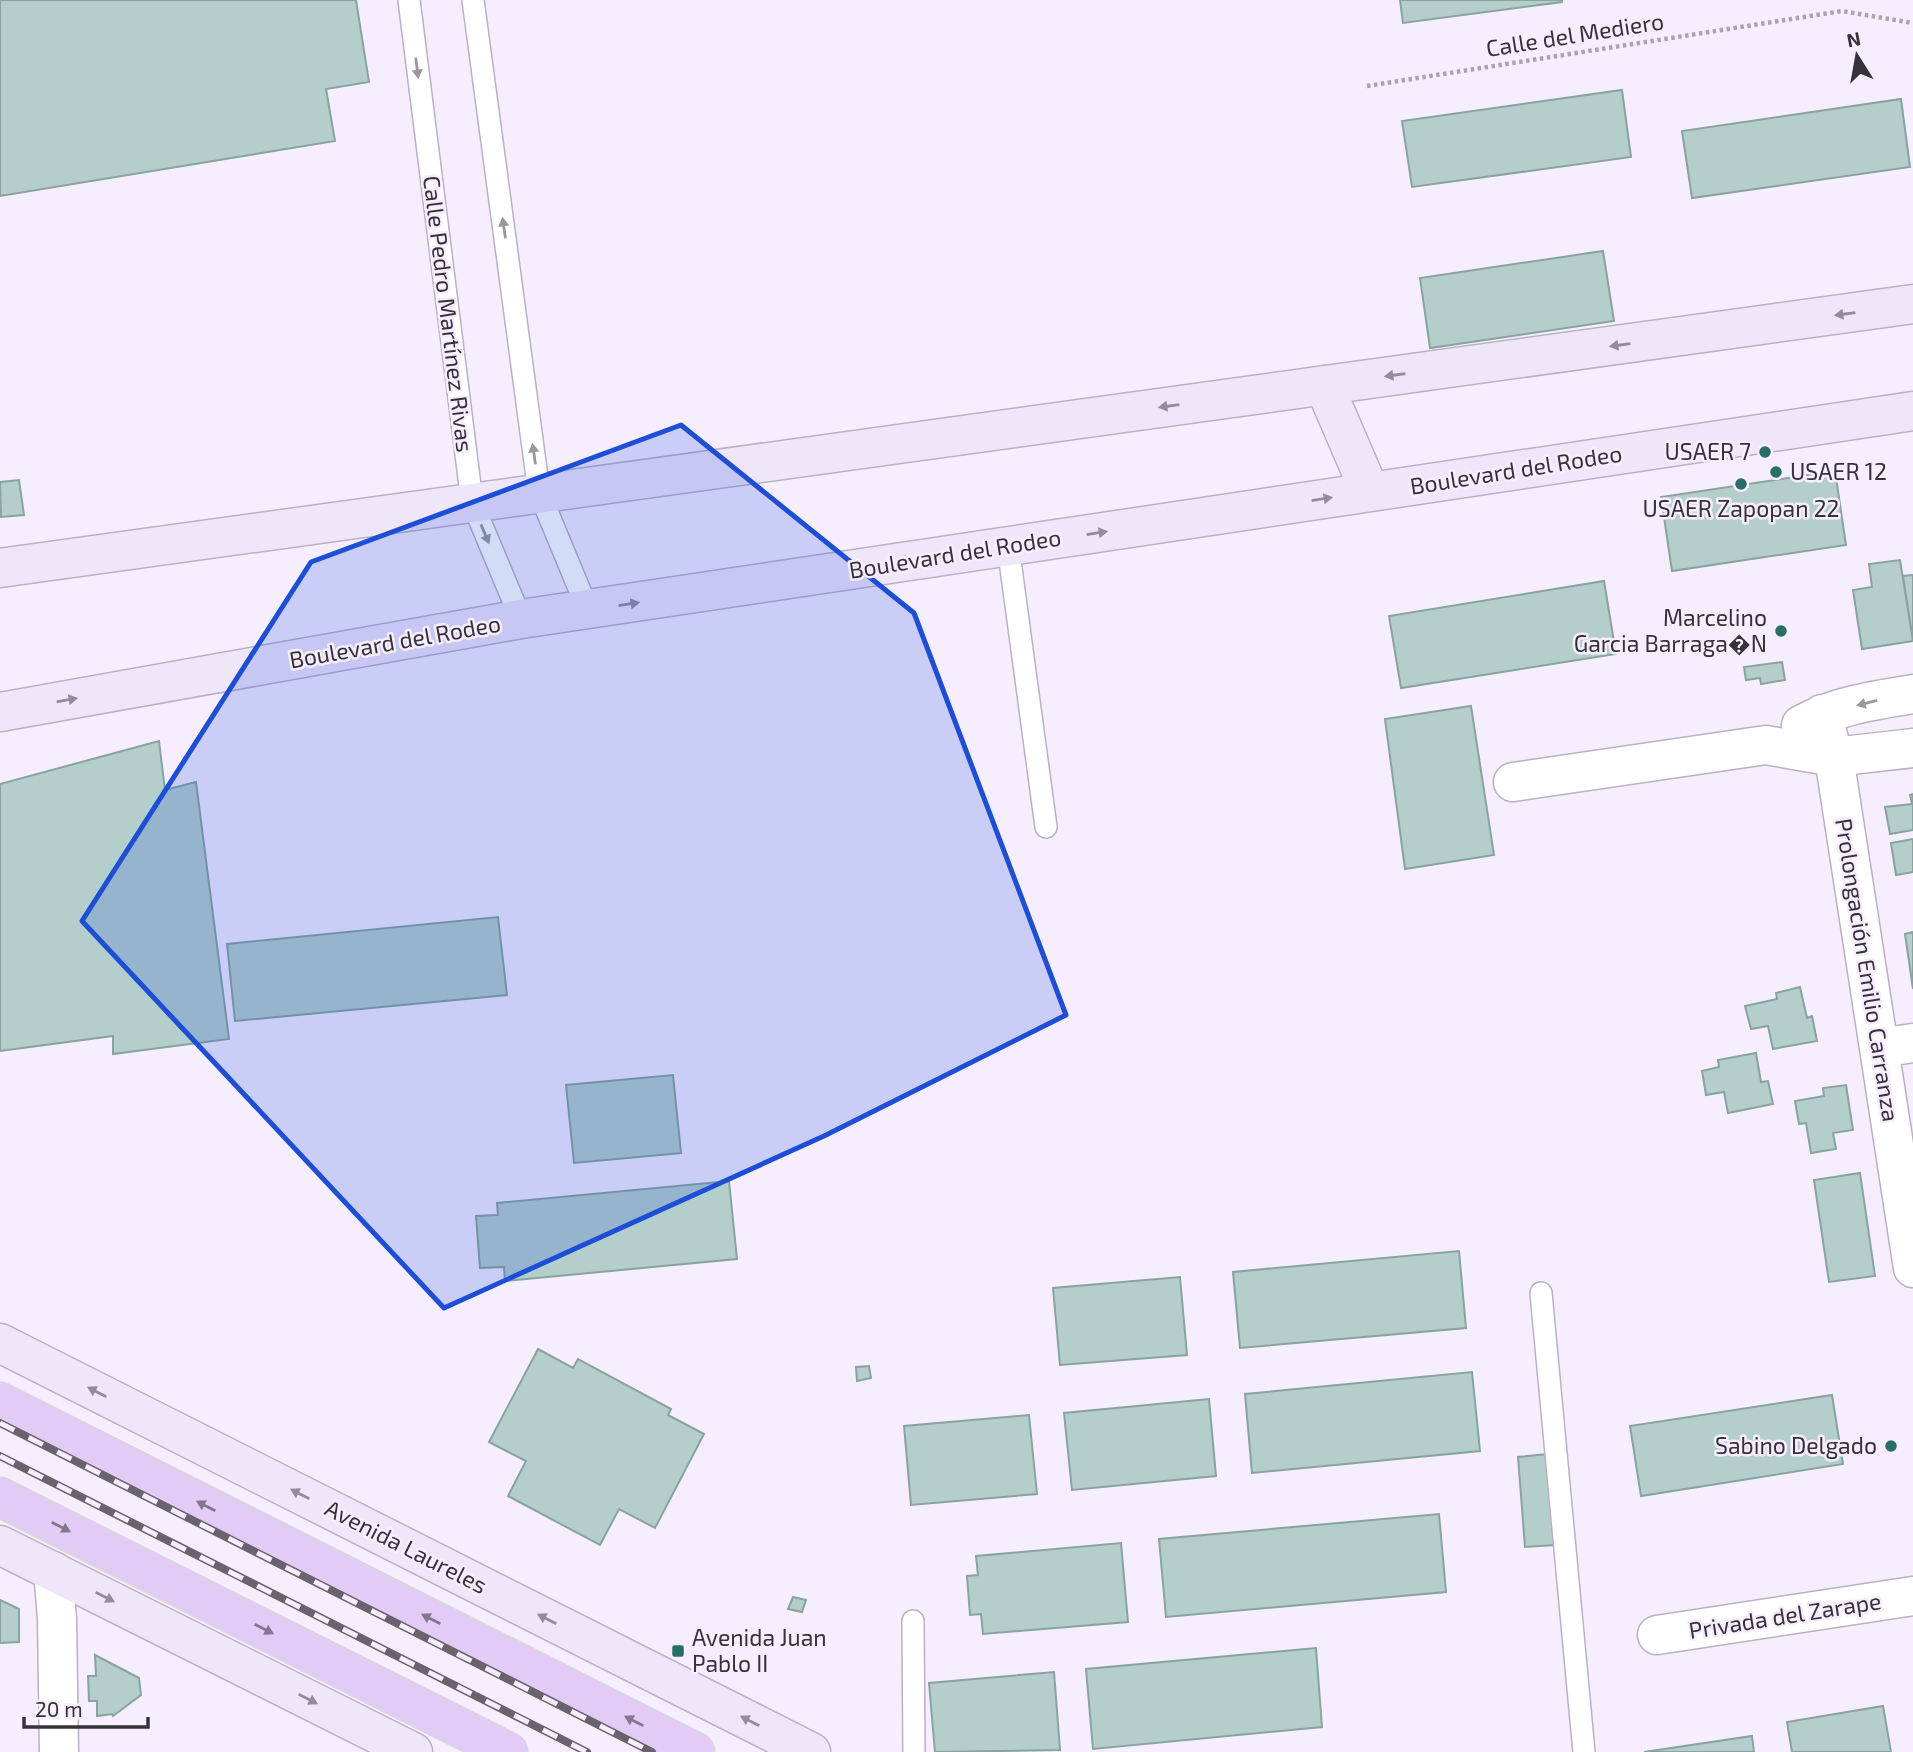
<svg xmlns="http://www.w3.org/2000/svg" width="1913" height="1752" font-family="'Exo 2',sans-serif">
  <rect width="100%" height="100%" fill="#f6eefe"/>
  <path fill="#b4cfcb" stroke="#89a39f" stroke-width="2" d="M 0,0 L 356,0 L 369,82 L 326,89 L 335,141 L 0,196 Z
    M 1400,0 L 1562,0 L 1562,2 L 1403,23 Z
    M 1622,90 L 1631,157 L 1412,187 L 1402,121 Z
    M 1901,99 L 1910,167 L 1692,198 L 1682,131 Z
    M 1603,251 L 1614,321 L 1430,348 L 1420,278 Z
    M 1835,471 L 1846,545 L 1672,571 L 1661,497 Z
    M 19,480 L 24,515 L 1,517 L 0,482 Z
    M 1900,560 L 1913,641 L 1862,649 L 1853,590 L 1872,587 L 1869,564 Z
    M 1913,575 L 1913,641 L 1903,576 Z
    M 1604,581 L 1616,654 L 1401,688 L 1389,616 Z
    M 1782,662 L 1785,680 L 1761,684 L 1760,678 L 1746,680 L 1744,667 Z
    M 1471,706 L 1494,855 L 1405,869 L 1385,719 Z
    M 159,741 L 165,790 L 196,782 L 229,1039 L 113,1054 L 113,1036 L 0,1051 L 0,784 Z
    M 1913,794 L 1913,830 L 1890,834 L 1885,807 L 1912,804 L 1910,795 Z
    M 1913,839 L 1913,872 L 1896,875 L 1891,843 Z
    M 498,917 L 507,995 L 235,1021 L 227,944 Z
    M 1913,932 L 1913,989 L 1905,934 Z
    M 1800,987 L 1807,1018 L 1812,1016 L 1817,1041 L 1773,1049 L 1768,1026 L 1751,1029 L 1745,1006 L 1777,999 L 1776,993 Z
    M 1756,1053 L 1761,1082 L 1768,1081 L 1773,1104 L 1728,1113 L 1724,1092 L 1706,1095 L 1702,1071 L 1719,1067 L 1718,1060 Z
    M 673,1075 L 681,1153 L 574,1163 L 566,1085 Z
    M 1846,1085 L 1853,1130 L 1833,1133 L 1836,1149 L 1811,1153 L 1806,1123 L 1799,1124 L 1795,1101 L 1824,1096 L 1823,1088 Z
    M 1860,1173 L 1875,1276 L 1829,1282 L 1814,1180 Z
    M 729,1181 L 737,1259 L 505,1281 L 504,1267 L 480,1268 L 476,1216 L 498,1215 L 497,1203 Z
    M 1459,1251 L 1466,1328 L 1240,1348 L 1233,1272 Z
    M 1180,1277 L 1187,1355 L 1060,1365 L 1053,1288 Z
    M 538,1349 L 573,1368 L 578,1359 L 671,1409 L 668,1415 L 704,1434 L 655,1528 L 619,1509 L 600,1545 L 508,1496 L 526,1461 L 489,1442 Z
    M 869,1366 L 871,1378 L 857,1381 L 856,1367 Z
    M 1472,1372 L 1480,1451 L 1252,1473 L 1245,1394 Z
    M 1832,1395 L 1843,1464 L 1641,1496 L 1630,1426 Z
    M 1209,1399 L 1216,1476 L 1072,1490 L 1064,1413 Z
    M 1029,1415 L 1037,1494 L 911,1505 L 904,1426 Z
    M 1547,1454 L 1555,1545 L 1525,1547 L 1518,1457 Z
    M 1439,1514 L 1446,1592 L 1166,1617 L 1159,1539 Z
    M 1121,1543 L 1128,1622 L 983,1634 L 981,1614 L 970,1615 L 967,1576 L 978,1575 L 976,1556 Z
    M 793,1597 L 806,1600 L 802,1612 L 788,1609 Z
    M 0,1600 L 19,1609 L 19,1642 L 0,1643 Z
    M 1316,1648 L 1322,1727 L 1093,1749 L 1086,1669 Z
    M 95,1655 L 139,1678 L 141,1695 L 113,1716 L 112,1714 L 97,1716 L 97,1701 L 89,1701 L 88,1676 L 96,1676 Z
    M 1054,1672 L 1060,1750 L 935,1752 L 929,1683 Z
    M 1883,1706 L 1891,1752 L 1792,1752 L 1787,1722 Z
    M 1752,1736 L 1754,1752 L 1644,1752 Z"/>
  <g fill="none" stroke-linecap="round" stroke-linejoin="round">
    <defs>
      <path id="lane" d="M 409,0 L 472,502 L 521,619
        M 473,0 L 539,492 L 588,610
        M 1008,546 L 1046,827
        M 1541,1293 L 1584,1752
        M 913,1621 L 914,1752"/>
      <path id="street" d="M 1822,714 L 1834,757 L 1913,1268
        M 1801,725 C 1835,706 1875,700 1913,694
        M 1513,782 L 1766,745 L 1834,757 L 1913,748
        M 1879,1048 L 1913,1043
        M 53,1571 L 57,1618 L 59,1752
        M 1657,1635 L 1913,1596"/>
      <path id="secondary" d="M 1324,385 L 1370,492
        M 0,568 L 1913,304
        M 0,712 L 521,619 L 1913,411
        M 0,1343 L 811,1752
        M 0,1545 L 413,1752"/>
      <path id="primary" d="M 0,1402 L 695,1752
        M 0,1497 L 508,1752"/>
    </defs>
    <use href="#lane" stroke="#bab1c4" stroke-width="24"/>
    <use href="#street" stroke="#bab1c4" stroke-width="41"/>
    <use href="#secondary" stroke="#bab1c4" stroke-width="41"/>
    <use href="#primary" stroke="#d7d6d8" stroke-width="41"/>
    <path stroke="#aaa4b1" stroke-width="4.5" stroke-dasharray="3.5 3.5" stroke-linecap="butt" d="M 1367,86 L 1842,11 L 1913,23"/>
    <use href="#lane" stroke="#fff" stroke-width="21"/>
    <use href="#street" stroke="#fff" stroke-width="38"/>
    <use href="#secondary" stroke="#f0e6fa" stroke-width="38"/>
    <use href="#primary" stroke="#e2ccf6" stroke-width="38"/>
    <defs>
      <path id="rail" d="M 0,1423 L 652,1752
        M 0,1456 L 587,1752"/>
    </defs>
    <use href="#rail" stroke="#68636d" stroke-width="8"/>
    <use href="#rail" stroke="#f6eefe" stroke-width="5" stroke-dasharray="16" stroke-linecap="butt"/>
  </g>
  <defs><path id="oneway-solid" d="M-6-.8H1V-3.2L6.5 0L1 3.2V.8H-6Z" transform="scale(1.75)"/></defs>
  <g fill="#9a989c">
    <use href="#oneway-solid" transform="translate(417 68) rotate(83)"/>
    <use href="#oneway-solid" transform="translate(504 228) rotate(-98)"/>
    <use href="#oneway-solid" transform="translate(534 454) rotate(-98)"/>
    <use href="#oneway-solid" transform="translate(485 534) rotate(67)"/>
    <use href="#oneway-solid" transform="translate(1867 703) rotate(166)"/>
  </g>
  <g fill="#938c9a">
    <use href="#oneway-solid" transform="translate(1845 314) rotate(172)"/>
    <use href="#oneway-solid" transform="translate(1620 345) rotate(172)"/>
    <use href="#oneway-solid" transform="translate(1395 375) rotate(172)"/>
    <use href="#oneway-solid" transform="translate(1169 406) rotate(172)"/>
    <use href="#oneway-solid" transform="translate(1322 499) rotate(-9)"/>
    <use href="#oneway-solid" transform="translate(1097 533) rotate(-9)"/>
    <use href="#oneway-solid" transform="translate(629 604) rotate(-9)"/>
    <use href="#oneway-solid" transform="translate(67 700) rotate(-10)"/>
    <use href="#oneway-solid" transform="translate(97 1392) rotate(-153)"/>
    <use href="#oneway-solid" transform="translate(300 1494) rotate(-153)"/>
    <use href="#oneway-solid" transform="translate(105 1597) rotate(27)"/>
    <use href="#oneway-solid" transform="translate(547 1619) rotate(-153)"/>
    <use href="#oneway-solid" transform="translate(308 1699) rotate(27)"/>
    <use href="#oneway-solid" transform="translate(750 1721) rotate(-153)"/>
  </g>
  <g fill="#83778f">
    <use href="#oneway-solid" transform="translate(206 1506) rotate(-153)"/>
    <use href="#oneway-solid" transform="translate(61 1527) rotate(27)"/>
    <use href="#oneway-solid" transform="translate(431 1619) rotate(-153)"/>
    <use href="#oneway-solid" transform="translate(264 1629) rotate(27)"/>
    <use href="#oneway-solid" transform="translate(634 1721) rotate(-153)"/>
  </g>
  <path fill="#1d4ed8" fill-opacity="0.2" stroke="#1d4ed8" stroke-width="5" stroke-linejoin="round" d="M 681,425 L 914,613 L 1066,1015 L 824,1136 L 444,1308 L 82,921 L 311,562 Z"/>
  <g fill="#266e66" stroke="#f6eefe" stroke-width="2.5">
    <circle cx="1765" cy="452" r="7"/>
    <circle cx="1776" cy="472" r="7"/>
    <circle cx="1741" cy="484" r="7"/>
    <circle cx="1781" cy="631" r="7"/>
    <circle cx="1891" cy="1446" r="7"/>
    <rect x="671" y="1644" width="14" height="14" rx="3.5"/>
  </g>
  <g text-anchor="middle" stroke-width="5" stroke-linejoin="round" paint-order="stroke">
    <g font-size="23" fill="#36323a" stroke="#f6eefe">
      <text transform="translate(1575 35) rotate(-9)" y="8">Calle del Mediero</text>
      <text transform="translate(448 314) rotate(83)" y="8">Calle Pedro Martínez Rivas</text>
      <text transform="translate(1516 470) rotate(-9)" y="8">Boulevard del Rodeo</text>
      <text transform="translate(955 554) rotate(-9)" y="8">Boulevard del Rodeo</text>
      <text transform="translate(395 642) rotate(-10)" y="8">Boulevard del Rodeo</text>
      <text transform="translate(1867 970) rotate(81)" y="8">Prolongación Emilio Carranza</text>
      <text transform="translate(406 1547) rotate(27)" y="8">Avenida Laureles</text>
      <text transform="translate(1785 1616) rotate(-9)" y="8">Privada del Zarape</text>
    </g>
    <g font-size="23" fill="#36323a" stroke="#f6eefe" text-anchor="end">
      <text x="1751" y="460">USAER 7</text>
      <text x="1790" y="480" text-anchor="start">USAER 12</text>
      <text x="1741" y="517" text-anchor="middle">USAER Zapopan 22</text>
      <text x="1767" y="626">Marcelino<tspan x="1767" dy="26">Garcia Barraga�N</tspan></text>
      <text x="1877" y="1454">Sabino Delgado</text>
      <text x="692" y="1646" text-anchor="start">Avenida Juan<tspan x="692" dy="26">Pablo II</tspan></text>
    </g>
  </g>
  <g transform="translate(1857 56) rotate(349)" stroke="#f6eefe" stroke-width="5" paint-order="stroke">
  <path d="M0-5L12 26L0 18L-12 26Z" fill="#36323a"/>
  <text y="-10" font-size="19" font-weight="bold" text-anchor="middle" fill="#36323a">N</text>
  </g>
  <path d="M24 1717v10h124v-10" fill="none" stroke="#36323a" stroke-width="3.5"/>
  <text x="35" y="1717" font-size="21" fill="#36323a" stroke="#f6eefe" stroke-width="5" paint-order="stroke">20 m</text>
</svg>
